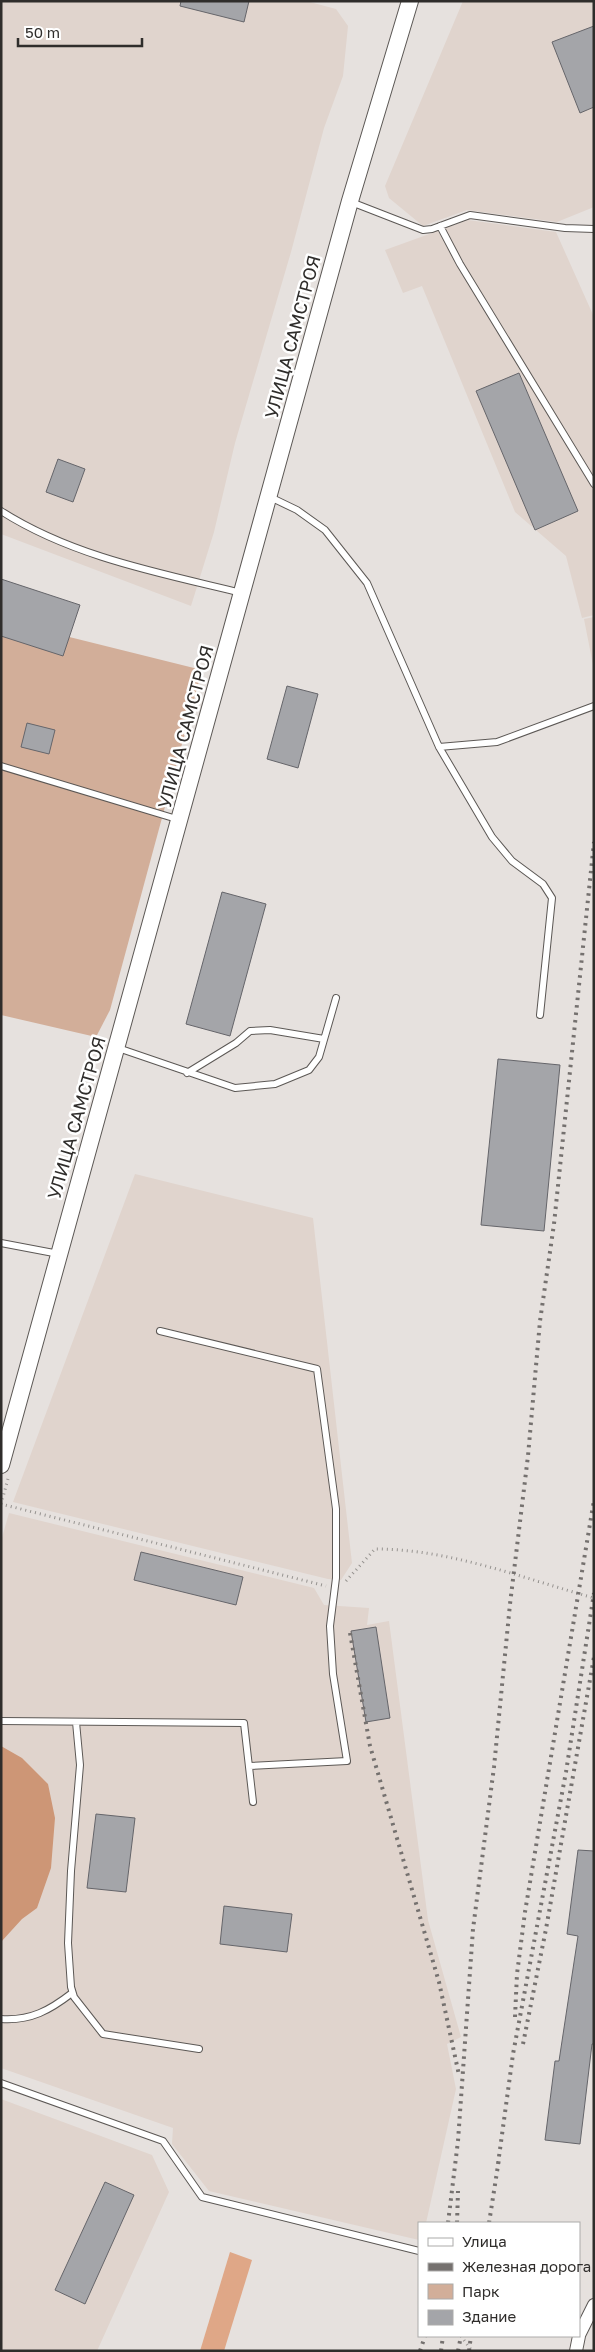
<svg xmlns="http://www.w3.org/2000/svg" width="595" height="2352" font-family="'Golos Text',sans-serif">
  <rect width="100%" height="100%" fill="#e6e1de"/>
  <path fill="#e0d4cd" d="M 1,1 L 306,1 L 336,9 L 348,26 L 343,76 L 324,128 L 291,252 L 235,443 L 214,532 L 191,606 L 1,534 Z
    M 463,1 L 594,1 L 594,207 L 557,222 L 467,210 L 423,226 L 389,198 L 385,186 Z
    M 468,220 L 556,232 L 594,317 L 594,615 L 582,618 L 566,556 L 515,512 L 422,286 L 403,293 L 385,250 Z
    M 594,617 L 594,670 L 584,619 Z
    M 135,1174 L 313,1218 L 352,1563 L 341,1580 L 328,1579 L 13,1502 Z
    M 9,1513 L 314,1588 L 324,1605 L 369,1608 L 367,1625 L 389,1621 L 428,1920 L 461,2037 L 447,2044 L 456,2089 L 426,2223 L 419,2223 L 419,2240 L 209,2191 L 172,2144 L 173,2128 L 1,2068 L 1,1541 Z
    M 1,2099 L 152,2155 L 169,2192 L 97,2351 L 1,2351 Z"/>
  <path fill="#d2ae99" d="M 1,620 L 202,670 L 110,1010 L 96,1037 L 1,1015 Z"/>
  <path fill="#cd9676" d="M 1,1746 L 22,1758 L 48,1784 L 55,1818 L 51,1868 L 37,1908 L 22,1919 L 1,1942 Z"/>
  <path fill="#dfa787" d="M 230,2252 L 252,2260 L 224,2351 L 200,2351 Z"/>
  <path fill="#a4a5a9" stroke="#65656a" d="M 181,1 L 249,1 L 244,22 L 180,6 Z
    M 594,26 L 594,107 L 580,113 L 552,42 Z
    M 519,373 L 578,511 L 535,530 L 476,391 Z
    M 58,459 L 85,469 L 73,502 L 46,492 Z
    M 1,579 L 80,605 L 63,656 L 1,636 Z
    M 287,686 L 318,694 L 298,768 L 267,759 Z
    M 27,723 L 55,730 L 49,754 L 21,747 Z
    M 222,892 L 266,904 L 230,1036 L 186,1024 Z
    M 498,1059 L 560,1065 L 544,1231 L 481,1225 Z
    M 141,1552 L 243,1577 L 236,1605 L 134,1580 Z
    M 376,1627 L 390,1718 L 366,1722 L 351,1631 Z
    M 96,1814 L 135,1818 L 126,1892 L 87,1888 Z
    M 578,1850 L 594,1851 L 594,2044 L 592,2044 L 580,2144 L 545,2140 L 555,2061 L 559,2061 L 578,1936 L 567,1934 Z
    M 224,1906 L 292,1914 L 287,1952 L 220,1944 Z
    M 105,2182 L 134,2195 L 85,2304 L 55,2290 Z"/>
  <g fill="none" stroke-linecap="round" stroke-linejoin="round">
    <defs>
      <path id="service" d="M 351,202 L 423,230 L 432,229 L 470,215 L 565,228 L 594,229
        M 440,226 L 460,264 L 594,484
        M 270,497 L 297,510 L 325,530 L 367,583 L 439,747 L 492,837 L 512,861 L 543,884 L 552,898 L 540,1015
        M 1,511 C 73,557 160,573 242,593
        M 439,747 L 497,742 L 594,706
        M 1,766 L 180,820
        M 118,1048 L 235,1088 L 275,1084 L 309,1070 L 319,1057 L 336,998
        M 187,1073 L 236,1043 L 250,1031 L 270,1030 L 324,1039
        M 1,1243 L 59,1254
        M 160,1331 L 317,1369 L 336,1509 L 336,1578 L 330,1626 L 333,1674 L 347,1761 L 249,1766
        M 1,1721 L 244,1723 L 253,1802
        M 76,1722 L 80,1765 L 71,1871 L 68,1943 L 71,1987 L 74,1997 L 103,2034 L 199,2049
        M 1,2019 C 31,2021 50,2010 72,1993
        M 1,2083 L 163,2141 L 202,2197 L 419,2251"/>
      <path id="minor" d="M 579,2335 L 594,2305
        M 576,2351 L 579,2336"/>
      <path id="tertiary" d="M 1,1465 L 350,201 L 410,1"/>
    </defs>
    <use href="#service" stroke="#5c5855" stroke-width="8"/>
    <use href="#minor" stroke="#5c5855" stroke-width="14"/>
    <use href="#tertiary" stroke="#5c5855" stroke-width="18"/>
    <path stroke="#95928f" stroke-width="3" stroke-dasharray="1 4" stroke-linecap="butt" d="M 1,1504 L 326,1586
      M 1,1504 L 8,1479
      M 346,1581 L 375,1549 C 450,1549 522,1578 594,1598
      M 461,2336 L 472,2351"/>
    <use href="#service" stroke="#fff" stroke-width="6"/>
    <use href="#minor" stroke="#fff" stroke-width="12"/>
    <use href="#tertiary" stroke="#fff" stroke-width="16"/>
    <path stroke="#75716f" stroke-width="4" stroke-dasharray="2.5 5" stroke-linecap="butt" d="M 350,1633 L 370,1746 L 439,1982 L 459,2075
      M 515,2017 L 517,1974 L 525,1912 L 594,1500
      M 523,2044 L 546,1929 L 594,1657
      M 498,2164 L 513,2054 L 566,1772 L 594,1593
      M 448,2223 L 458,2141 L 473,1929 L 494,1767 L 510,1604 L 528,1456 L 540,1321 L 554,1224 L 594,842
      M 457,2223 L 458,2191
      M 489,2223 L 499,2159
      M 420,2351 L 425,2336
      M 441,2351 L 443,2336
      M 458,2351 L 461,2336
      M 469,2351 L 471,2336"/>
  </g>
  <g text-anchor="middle" stroke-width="5" stroke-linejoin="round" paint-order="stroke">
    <g font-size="18" fill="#2f2d2b" stroke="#fff">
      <text transform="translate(293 337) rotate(-75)" y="6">УЛИЦА САМСТРОЯ</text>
      <text transform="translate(186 727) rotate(-75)" y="6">УЛИЦА САМСТРОЯ</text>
      <text transform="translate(77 1118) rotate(-74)" y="6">УЛИЦА САМСТРОЯ</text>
    </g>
  </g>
  <rect width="595" height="2352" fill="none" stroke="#2f2d2b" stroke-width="5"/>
  <rect x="418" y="2222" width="162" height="115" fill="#ffffff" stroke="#acabaa"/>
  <rect x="428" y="2238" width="25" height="8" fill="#ffffff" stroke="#acabaa"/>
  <text x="462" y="2247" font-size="15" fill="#2f2d2b">Улица</text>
  <rect x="428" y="2263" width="25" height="8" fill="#75716f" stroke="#acabaa"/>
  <text x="462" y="2272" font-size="15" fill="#2f2d2b">Железная дорога</text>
  <rect x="428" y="2284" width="25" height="15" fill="#d2ae99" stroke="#acabaa"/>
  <text x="462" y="2297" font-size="15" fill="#2f2d2b">Парк</text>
  <rect x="428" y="2310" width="25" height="15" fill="#a4a5a9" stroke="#acabaa"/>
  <text x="462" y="2322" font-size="15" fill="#2f2d2b">Здание</text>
  <path d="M18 38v8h124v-8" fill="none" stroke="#2f2d2b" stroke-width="2.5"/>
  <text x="25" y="38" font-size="15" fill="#2f2d2b" stroke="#ffffff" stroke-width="4" paint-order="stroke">50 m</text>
</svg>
